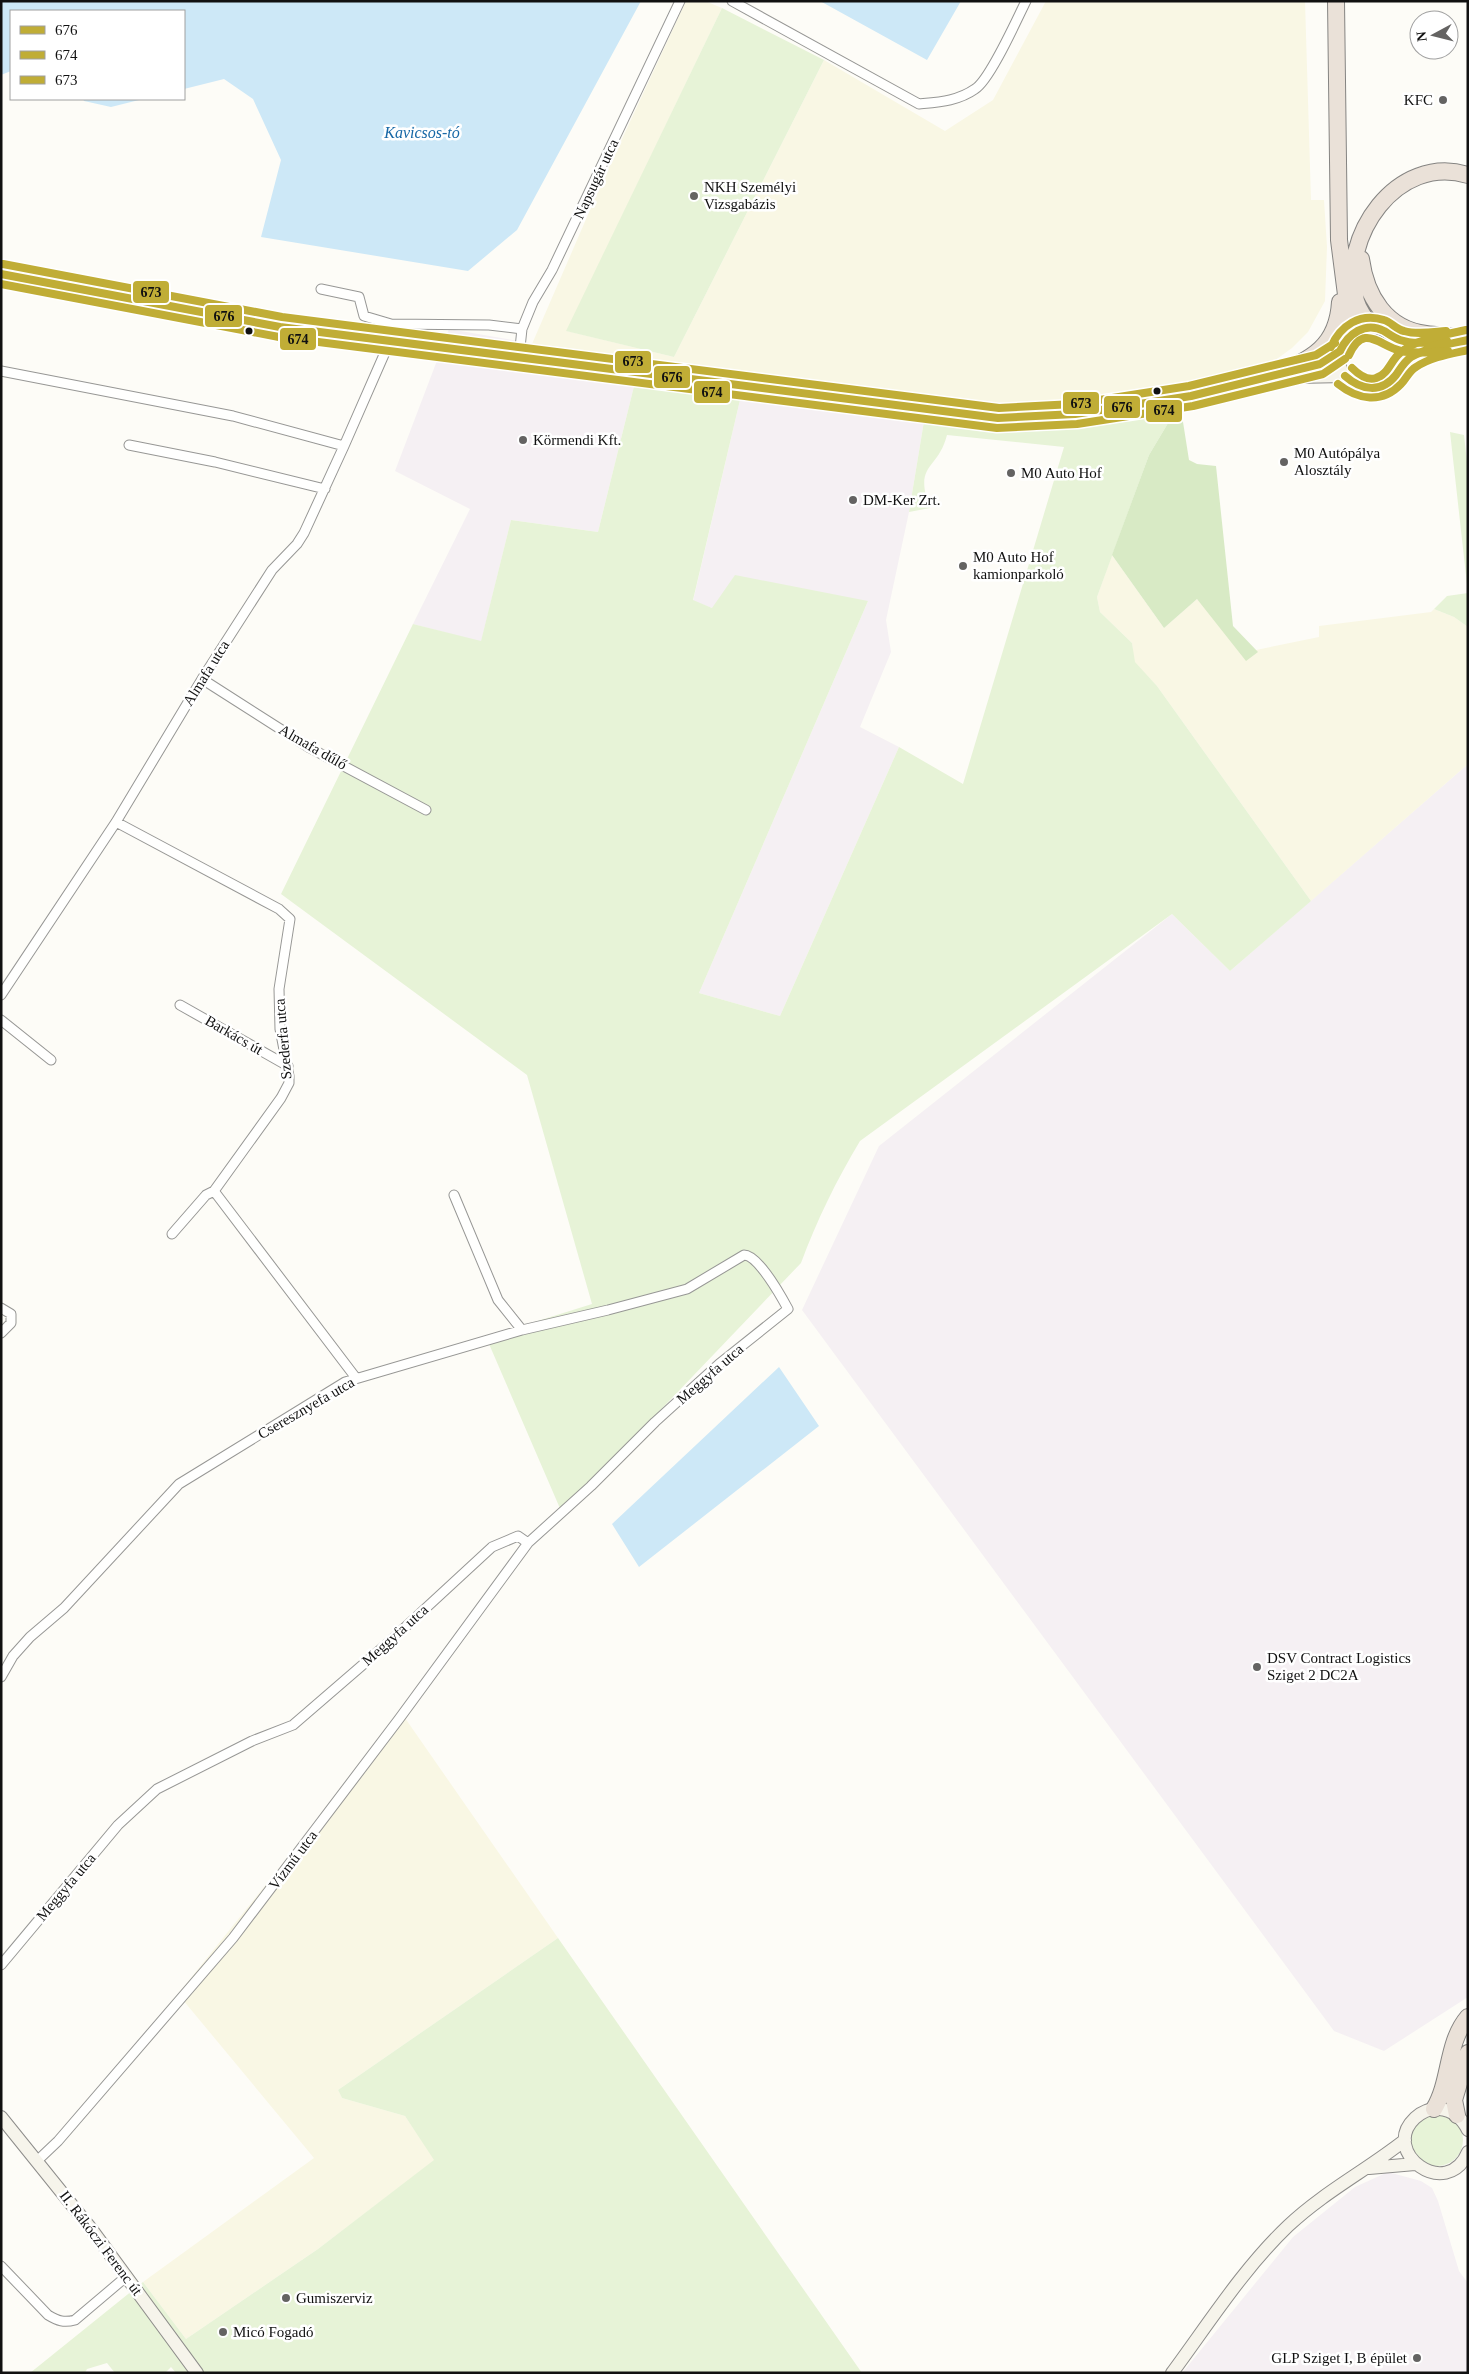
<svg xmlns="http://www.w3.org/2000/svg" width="1469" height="2374" font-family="'Times New Roman',serif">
  <rect width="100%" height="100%" fill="#fdfcf7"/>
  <path fill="#f5f0f3" d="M 449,329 L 640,362 L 598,532 L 511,520 L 481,642 L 413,624 L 470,509 L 395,471 Z
    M 744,383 L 927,403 L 909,512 L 886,620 L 891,652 L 860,727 L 899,747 L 780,1016 L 699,993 L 868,601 L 712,608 L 693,601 Z
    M 1468,764 L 1468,1997 L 1384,2051 L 1334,2031 L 802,1310 L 879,1146 L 1172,914 L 1230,971 Z
    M 1388,2172 L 1421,2181 L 1432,2188 L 1438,2201 L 1459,2271 L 1468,2283 L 1468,2373 L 1182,2373 L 1293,2237 L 1355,2187 Z"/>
  <path fill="#f9f7e4" d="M 686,1 L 705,1 L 722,8 L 567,331 L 674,357 L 824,60 L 945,131 L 993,100 L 1046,1 L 1305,1 L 1311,200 L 1324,200 L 1327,247 L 1325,301 L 1308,332 L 1292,348 L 1274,361 L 1236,373 L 1082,401 L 1026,405 L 927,403 L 744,383 L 532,344 L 603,180 Z
    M 1112,555 L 1164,628 L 1197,599 L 1257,652 L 1256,650 L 1319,637 L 1319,626 L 1431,612 L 1434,609 L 1454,617 L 1468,627 L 1468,764 L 1311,901 L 1157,686 L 1134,662 L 1132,643 L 1100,612 L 1097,597 Z
    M 405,1718 L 558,1938 L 338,2090 L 342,2098 L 405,2116 L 435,2160 L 318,2249 L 186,2339 L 143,2282 L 314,2158 L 178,1994 L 399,1719 Z"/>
  <path fill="#e7f3d7" d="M 722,8 L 824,60 L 674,357 L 566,331 Z
    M 640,362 L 744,383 L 693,600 L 712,608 L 735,575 L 868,601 L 699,993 L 780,1016 L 899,747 L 963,784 L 1064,447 L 947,435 C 938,471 913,463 930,508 L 909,512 L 927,403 L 1026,405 L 1082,401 L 1177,384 L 1180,403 L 1149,455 L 1097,597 L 1100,612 L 1132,643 L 1135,662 L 1157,686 L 1311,901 L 1230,971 L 1172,914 L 860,1141 C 836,1181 817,1220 801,1263 L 562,1513 L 486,1337 L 592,1304 L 527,1075 L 281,894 L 413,624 L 481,641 L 511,520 L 598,532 Z
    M 1450,432 L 1464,435 L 1468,471 L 1468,627 L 1454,617 L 1434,609 L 1447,596 L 1468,593 Z
    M 558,1938 L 862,2373 L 176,2373 L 171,2367 L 165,2373 L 115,2373 L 107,2363 L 87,2369 L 85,2373 L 30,2373 L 143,2282 L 186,2339 L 318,2249 L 434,2160 L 405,2116 L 342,2098 L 338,2090 Z
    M1411 2140a26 26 0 1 1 52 0a26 26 0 1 1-52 0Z"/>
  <path fill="#d8eac5" d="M 1180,403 L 1189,460 L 1197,464 L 1216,466 L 1233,626 L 1258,652 L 1246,661 L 1197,599 L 1164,628 L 1112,555 L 1149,455 Z"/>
  <path fill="#cde8f7" d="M 1,1 L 641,1 L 517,230 L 468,271 L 261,237 L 281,160 L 253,99 L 224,79 L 184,89 L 184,11 L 11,11 L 11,71 L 1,75 Z
    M 820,1 L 961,1 L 927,60 Z
    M 83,99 L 143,99 L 111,107 L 84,101 Z
    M 779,1367 L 819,1426 L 639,1567 L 612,1524 Z"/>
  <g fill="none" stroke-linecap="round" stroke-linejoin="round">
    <defs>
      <path id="street" d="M 732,1 L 919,104 C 939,102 958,101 975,89 C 990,80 1017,19 1026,1
        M 1,274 L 245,321 L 390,341
        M 321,289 L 359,297 L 364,316 L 391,324
        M 519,357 L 522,329 L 533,302 L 552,270 L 680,1
        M 1,371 L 233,416 L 344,446
        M 129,445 L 215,462 L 325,489
        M 202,679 L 310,748 L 426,810
        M 116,822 L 279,909 L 290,919 L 279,989 L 280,1029 L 289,1076 L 289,1083 L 281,1098 L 214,1191 L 356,1378
        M 1,995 L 116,822 L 202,679 L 272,570 L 297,544 L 304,533 L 344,446 L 390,341 L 391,324 L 489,325 L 522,329
        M 180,1005 L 288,1066
        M 1,1020 L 51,1060
        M 454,1195 L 498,1300 L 522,1330
        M 172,1234 L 206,1195 L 214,1191
        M 1,1308 L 11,1314 L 11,1323 L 1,1333
        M 1,1677 L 13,1656 L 30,1637 L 64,1608 L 179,1484 L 345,1382 L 522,1330 L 608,1310 L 687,1289 L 744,1255 C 758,1255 781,1296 788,1309 L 719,1364 L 655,1422 L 591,1486 L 528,1543 L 399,1719 L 233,1938 L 58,2141 L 38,2160
        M 1,1965 L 118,1825 L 157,1789 L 252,1741 L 293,1725 L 388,1643 L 492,1547 L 518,1536 L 528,1543
        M 1,2266 L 48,2315 C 58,2321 64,2323 75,2320 L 127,2276"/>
      <path id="secondary" d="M1339 358a31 31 0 1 1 62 0a31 31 0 1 1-62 0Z
        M 1394,339 L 1417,342 L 1440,341
        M 390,341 L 998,418 C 1089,418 1183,402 1271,378
        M 1400,364 L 1426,350 L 1441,345
        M 1293,372 L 1320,364 L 1340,351
        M 1295,377 L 1345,376
        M 1,2117 L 92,2230 L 197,2373
        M 1468,2130 C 1462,2118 1453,2110 1439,2109 C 1430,2108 1422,2112 1415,2118 C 1379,2152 1447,2202 1468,2152
        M 1369,2168 L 1415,2164
        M 1172,2373 C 1209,2323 1243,2269 1288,2226 C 1324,2192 1367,2170 1405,2140"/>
      <path id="highway" d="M 1336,1 L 1339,240 L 1349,318 L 1347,338
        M 1361,259 C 1366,296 1386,329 1426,334 C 1440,336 1453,336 1468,339
        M 1372,327 C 1365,319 1359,311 1356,301 C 1339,237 1397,153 1468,175
        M 1263,380 C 1304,361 1337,353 1340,302
        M 1434,2109 C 1451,2081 1446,2043 1468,2017
        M 1457,2115 L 1454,2100 L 1468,2053"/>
    </defs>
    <use href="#street" stroke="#979795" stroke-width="11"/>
    <use href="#secondary" stroke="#8e8d8b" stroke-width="14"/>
    <use href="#highway" stroke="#858482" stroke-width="18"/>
    <use href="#street" stroke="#fffffe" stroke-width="9"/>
    <use href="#secondary" stroke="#f6f4eb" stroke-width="12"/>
    <use href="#highway" stroke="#eae1d8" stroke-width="16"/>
    <defs>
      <path id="bus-1" d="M 1,274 L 280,327 L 998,418 L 1075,414 L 1191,396 L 1320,364 L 1340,351
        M 1340,351 C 1348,334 1365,321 1384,331 C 1389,334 1394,338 1400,340 C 1415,345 1432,342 1447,341
        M 1345,376 C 1361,390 1381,394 1396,375 C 1401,368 1404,362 1411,357 C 1429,347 1449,344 1468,340"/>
      <path id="bus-2" d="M 1,284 L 279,337 L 997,428 L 1077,424 L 1193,406 L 1323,374 L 1345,359
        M 1349,355 C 1364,322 1379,346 1401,351 C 1416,354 1432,352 1448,351
        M 1338,384 C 1358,400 1382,404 1401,384 C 1406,379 1409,371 1416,367 C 1431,357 1450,354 1468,350"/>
      <path id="bus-3" d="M 3,264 L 282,317 L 999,408 L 1074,404 L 1189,386 L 1316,355 L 1335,343
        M 1331,347 C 1340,326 1360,312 1384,320 C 1391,322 1396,329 1404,331 C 1417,335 1433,332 1446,331
        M 1352,368 C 1358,374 1367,381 1376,378 C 1388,375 1391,360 1400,353 C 1418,338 1444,335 1466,330"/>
    </defs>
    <use href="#bus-1" stroke="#fff" stroke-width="11"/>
    <use href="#bus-2" stroke="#fff" stroke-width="11"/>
    <use href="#bus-3" stroke="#fff" stroke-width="11"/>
    <use href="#bus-1" stroke="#c0ad36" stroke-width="8"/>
    <use href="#bus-2" stroke="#c0ad36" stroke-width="8"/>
    <use href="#bus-3" stroke="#c0ad36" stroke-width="8"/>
  </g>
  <g fill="#646362" stroke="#fff" stroke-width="2">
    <circle cx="1443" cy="100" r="5"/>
    <circle cx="694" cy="196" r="5"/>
    <circle cx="523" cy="440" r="5"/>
    <circle cx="1284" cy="462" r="5"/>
    <circle cx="1011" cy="473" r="5"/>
    <circle cx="853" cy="500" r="5"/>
    <circle cx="963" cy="566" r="5"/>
    <circle cx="1257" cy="1667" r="5"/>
    <circle cx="286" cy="2298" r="5"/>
    <circle cx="223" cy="2332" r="5"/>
    <circle cx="1417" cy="2358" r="5"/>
  </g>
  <g fill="#111" stroke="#fff" stroke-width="2">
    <circle cx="249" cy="331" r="4.5"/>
    <circle cx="1157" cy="391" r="4.5"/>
  </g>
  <g text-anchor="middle" stroke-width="5" stroke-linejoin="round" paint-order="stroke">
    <g font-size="15" fill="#111" stroke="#fff" text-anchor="start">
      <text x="1433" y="105" text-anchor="end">KFC</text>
      <text x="704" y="192">NKH Személyi<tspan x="704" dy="17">Vizsgabázis</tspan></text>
      <text x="533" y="445">Körmendi Kft.</text>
      <text x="1294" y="458">M0 Autópálya<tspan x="1294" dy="17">Alosztály</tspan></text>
      <text x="1021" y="478">M0 Auto Hof</text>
      <text x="863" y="505">DM-Ker Zrt.</text>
      <text x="973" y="562">M0 Auto Hof<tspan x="973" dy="17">kamionparkoló</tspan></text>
      <text x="1267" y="1663">DSV Contract Logistics<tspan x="1267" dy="17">Sziget 2 DC2A</tspan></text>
      <text x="296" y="2303">Gumiszerviz</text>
      <text x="233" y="2337">Micó Fogadó</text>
      <text x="1407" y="2363" text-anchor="end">GLP Sziget I, B épület</text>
    </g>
    <g font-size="15" fill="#111" stroke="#fff">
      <text transform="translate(596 179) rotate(-65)" y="5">Napsugár utca</text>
      <text transform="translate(206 673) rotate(-58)" y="5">Almafa utca</text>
      <text transform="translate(313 747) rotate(30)" y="5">Almafa dűlő</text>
      <text transform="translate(234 1035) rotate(30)" y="5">Barkács út</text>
      <text transform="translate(283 1039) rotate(-95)" y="5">Szederfa utca</text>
      <text transform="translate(710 1374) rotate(-41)" y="5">Meggyfa utca</text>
      <text transform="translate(306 1408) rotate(-30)" y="5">Cseresznyefa utca</text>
      <text transform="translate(395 1635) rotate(-42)" y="5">Meggyfa utca</text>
      <text transform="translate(293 1860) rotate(-53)" y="5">Vízmű utca</text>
      <text transform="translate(66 1887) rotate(-50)" y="5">Meggyfa utca</text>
      <text transform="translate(101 2243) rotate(53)" y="5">II. Rákóczi Ferenc út</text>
    </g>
    <g font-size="16" font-style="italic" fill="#1768a6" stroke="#fff">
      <text x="422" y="138">Kavicsos-tó</text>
    </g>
  </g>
  <g stroke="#fff" stroke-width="2">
    <rect x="132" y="280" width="38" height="24" rx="5" fill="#c0ad36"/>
    <rect x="204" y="304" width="39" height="24" rx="5" fill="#c0ad36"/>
    <rect x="279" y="327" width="38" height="24" rx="5" fill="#c0ad36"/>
    <rect x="614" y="350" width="38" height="24" rx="5" fill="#c0ad36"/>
    <rect x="653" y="365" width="38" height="24" rx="5" fill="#c0ad36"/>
    <rect x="693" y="380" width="38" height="24" rx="5" fill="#c0ad36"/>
    <rect x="1062" y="391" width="38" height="24" rx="5" fill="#c0ad36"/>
    <rect x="1103" y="395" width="38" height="24" rx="5" fill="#c0ad36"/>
    <rect x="1145" y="399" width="38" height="24" rx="5" fill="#c0ad36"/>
  </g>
  <g font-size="14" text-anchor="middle" font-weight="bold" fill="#111">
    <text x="151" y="297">673</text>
    <text x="224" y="321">676</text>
    <text x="298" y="344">674</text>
    <text x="633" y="366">673</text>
    <text x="672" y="382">676</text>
    <text x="712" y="397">674</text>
    <text x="1081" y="408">673</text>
    <text x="1122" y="412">676</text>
    <text x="1164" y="415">674</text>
  </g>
  <rect width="1469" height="2374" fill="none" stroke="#111111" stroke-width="5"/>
  <rect x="10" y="10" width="175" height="90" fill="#ffffff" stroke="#a0a0a0"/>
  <rect x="20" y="26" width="25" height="8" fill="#c0ad36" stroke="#a0a0a0"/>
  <text x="55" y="35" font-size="15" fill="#111111">676</text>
  <rect x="20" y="51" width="25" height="8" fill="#c0ad36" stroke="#a0a0a0"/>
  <text x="55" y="60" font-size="15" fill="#111111">674</text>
  <rect x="20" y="76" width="25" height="8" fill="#c0ad36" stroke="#a0a0a0"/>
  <text x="55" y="85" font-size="15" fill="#111111">673</text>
  <g transform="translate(1434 35) rotate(263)"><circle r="24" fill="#ffffff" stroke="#a0a0a0"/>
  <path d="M0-4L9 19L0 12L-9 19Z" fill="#646362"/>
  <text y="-8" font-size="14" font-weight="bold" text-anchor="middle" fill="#111111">N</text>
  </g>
</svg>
